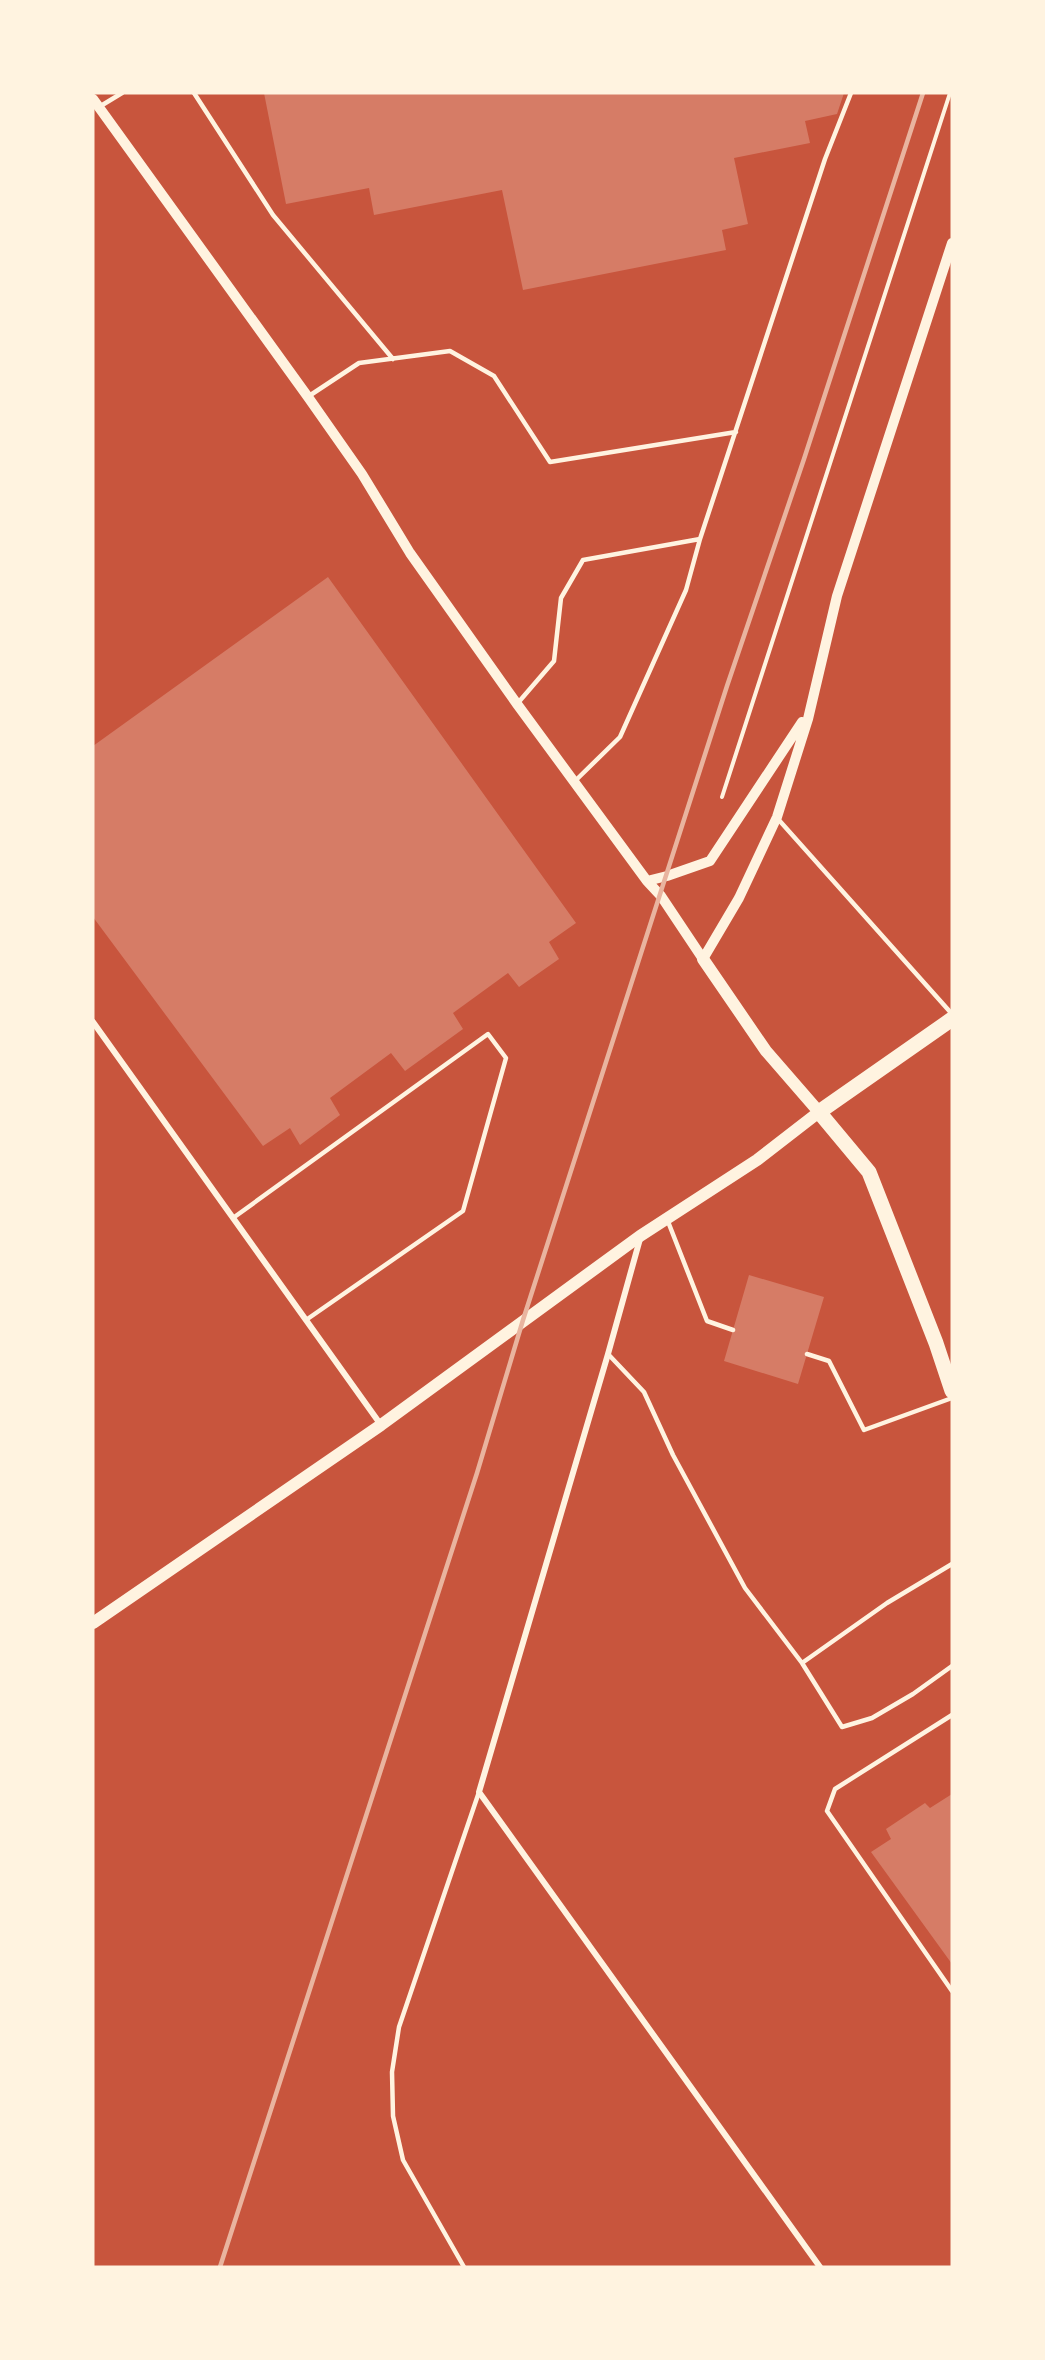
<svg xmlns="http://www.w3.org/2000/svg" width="1045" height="2360" font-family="Quicksand,sans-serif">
  <rect width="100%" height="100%" fill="#c8553d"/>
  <path fill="#d67c66" d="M 264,93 L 844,93 L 837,114 L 805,121 L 810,143 L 734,158 L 748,224 L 722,230 L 726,250 L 523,290 L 502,190 L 374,215 L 369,188 L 286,204 Z
    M 328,577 L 576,923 L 549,942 L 559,959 L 519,987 L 508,973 L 453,1013 L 463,1029 L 405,1071 L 391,1053 L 330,1098 L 340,1115 L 300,1145 L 290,1128 L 263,1146 L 93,917 L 93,746 Z
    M 749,1275 L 824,1297 L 798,1384 L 724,1361 Z
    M 952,1794 L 952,1964 L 871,1852 L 891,1839 L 886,1829 L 925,1803 L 930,1808 Z"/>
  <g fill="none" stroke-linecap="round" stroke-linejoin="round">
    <path stroke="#fff3e0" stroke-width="4" d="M 722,797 L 950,93"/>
    <path stroke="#fff3e0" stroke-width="4.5" d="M 194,93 L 273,215 L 393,359
      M 99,107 L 122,93
      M 309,396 L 359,363 L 450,351 L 494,376 L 550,462 L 736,432
      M 517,704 L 554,661 L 561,598 L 583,560 L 700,539
      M 574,782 L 620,737 L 686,590 L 700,539 L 825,159 L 851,93
      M 778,819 L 952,1014
      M 233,1218 L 488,1034 L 506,1058 L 463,1211 L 306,1320
      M 667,1219 L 707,1321 L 733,1330
      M 608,1354 L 644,1392 L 673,1455 L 745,1588 L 802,1663 L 842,1727 L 872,1718 L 913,1694 L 952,1666
      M 807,1354 L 829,1361 L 864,1430 L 952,1398
      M 802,1663 L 887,1603 L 952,1564
      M 952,1715 L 835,1789 L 827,1811 L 952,1991
      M 464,2267 L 403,2160 L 393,2116 L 392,2072 L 399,2027 L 479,1792"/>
    <path stroke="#fff3e0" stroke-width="6" d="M 93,1022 L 381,1425
      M 640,1239 L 608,1354 L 479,1792 L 820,2267"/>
    <path stroke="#fff3e0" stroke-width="10" d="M 93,99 L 308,397 L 362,474 L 410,553 L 517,704 L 647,881 L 661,896 L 703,959 L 739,898 L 777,817 L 808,719 L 837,596 L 952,243
      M 647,881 L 667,876 L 710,861 L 802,722"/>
    <path stroke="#fff3e0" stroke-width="12" d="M 93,1623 L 381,1425 L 640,1236 L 757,1160 L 819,1112 L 766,1051 L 703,959"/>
    <path stroke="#fff3e0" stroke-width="15" d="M 952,1019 L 819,1112 L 869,1172 L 936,1343 L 952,1391"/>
    <path stroke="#e9b49f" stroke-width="4.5" d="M 220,2267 L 477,1473 L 523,1320 L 727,686 L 804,459 L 923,93"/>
  </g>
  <rect width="1045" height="2360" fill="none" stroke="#fff3e0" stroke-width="189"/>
</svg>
